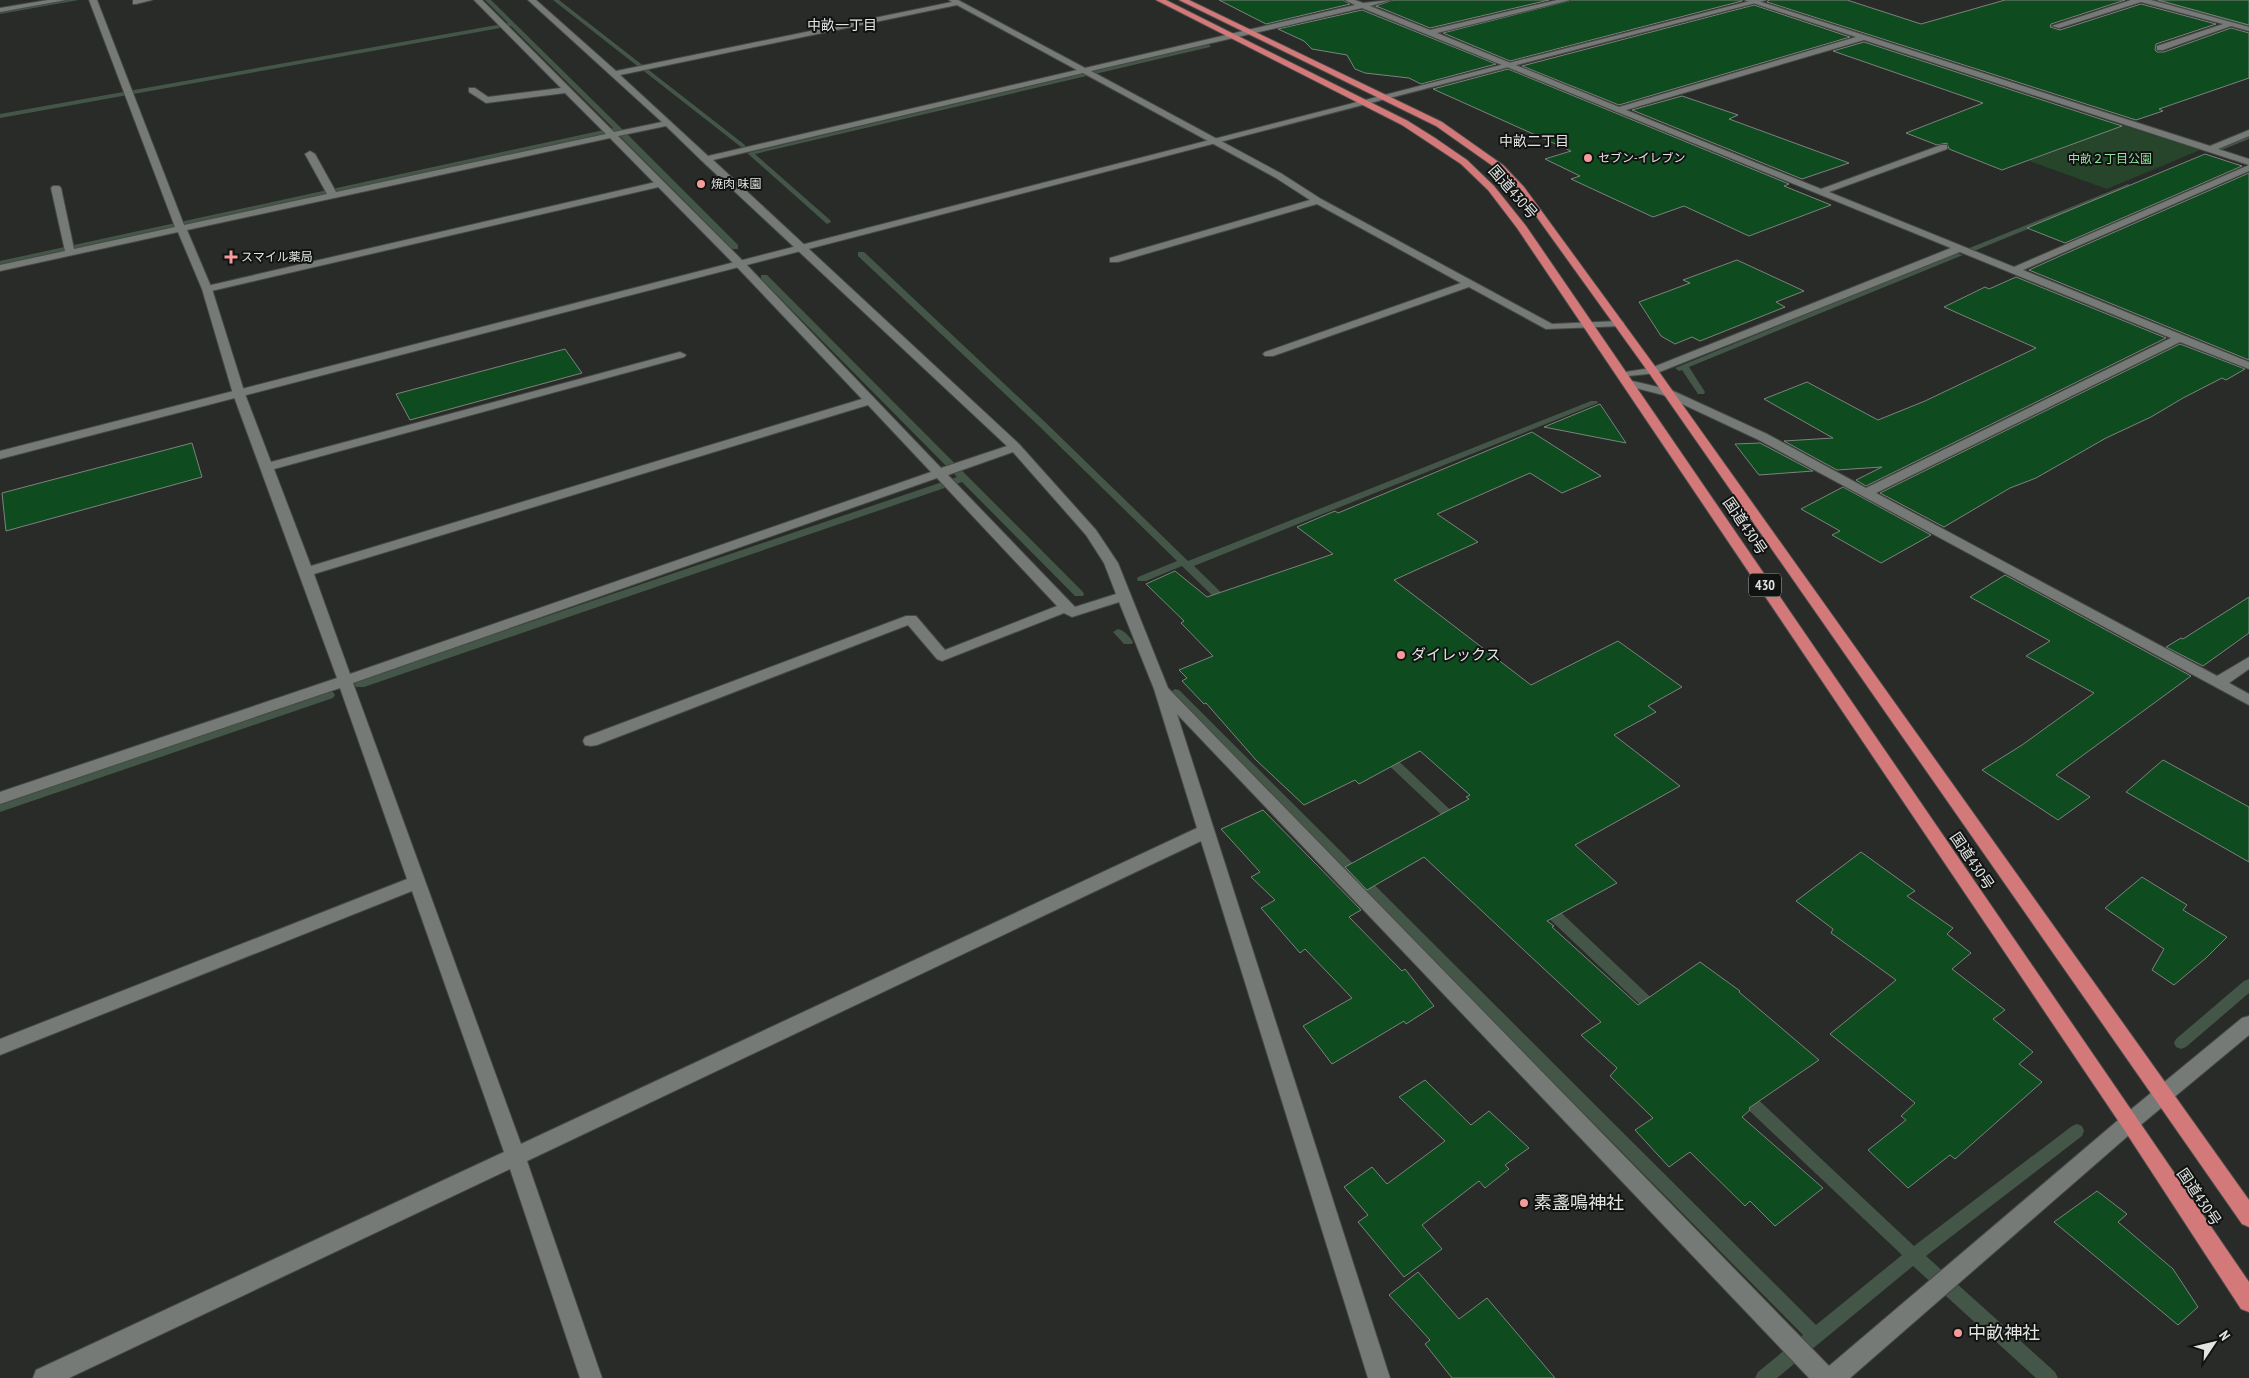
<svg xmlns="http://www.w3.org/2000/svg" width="2249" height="1378" font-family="'PT Sans Narrow','Noto Sans JP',sans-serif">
  <rect width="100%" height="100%" fill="#282b28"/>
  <path fill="#26452b" d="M 2122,125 L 2200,150 L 2107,189 L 2029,161 Z"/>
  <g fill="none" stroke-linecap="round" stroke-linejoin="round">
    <path fill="#445647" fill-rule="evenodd" d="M 66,0 L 79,0 L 0,14 L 0,10 Z
      M 485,0 L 491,0 L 621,128 L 738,245 L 738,249 L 732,249 L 616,132 L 0,265 L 0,261 L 613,128 L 511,26 L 0,118 L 0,114 L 508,23 Z
      M 553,0 L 559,0 L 745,145 L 745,147 L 741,147 Z
      M 1397,0 L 1408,0 L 1373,9 L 1370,7 Z
      M 2151,0 L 2160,0 L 2249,24 L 2249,28 Z
      M 1208,44 L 1211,46 L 1210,47 L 755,154 L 830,220 L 831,222 L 827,224 L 747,153 Z
      M 2249,135 L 2249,139 L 2219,151 L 2214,150 Z
      M 2128,184 L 2132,186 L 2130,187 L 1974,251 L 1967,249 Z
      M 858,252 L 864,252 L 1045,422 L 1188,561 L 1591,401 L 1597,401 L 1598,403 L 1194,566 L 1230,601 L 1231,603 L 1226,606 L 1222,605 L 1182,566 L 1146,581 L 1138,581 L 1137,579 L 1138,577 L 1177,561 L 1039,426 L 858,256 Z
      M 1956,253 L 1963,255 L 1689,367 L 1705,392 L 1704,394 L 1698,394 L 1682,370 L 1679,371 L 1675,368 Z
      M 761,275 L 767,275 L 1083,592 L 1084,594 L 1083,596 L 1075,596 L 962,482 L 364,687 L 356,687 L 354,684 L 356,681 L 957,477 L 761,279 Z
      M 1118,629 C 1124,630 1130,637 1133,642 L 1132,644 L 1124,644 L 1113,632 Z
      M 1175,689 L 1179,690 L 1816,1325 L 1902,1255 L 1738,1100 L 1736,1095 L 1738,1090 L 1743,1089 L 1748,1090 L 1914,1246 L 2072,1126 L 2077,1124 L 2082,1126 L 2084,1131 L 2082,1136 L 1926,1256 L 2055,1372 L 2058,1378 L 2036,1378 L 1913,1266 L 1777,1378 L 1755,1378 L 1758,1372 L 1803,1335 L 1171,696 L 1169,693 Z
      M 329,691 L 333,692 L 335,695 L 333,698 L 0,812 L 0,803 Z
      M 1384,750 L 1388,751 L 1460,819 L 1462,822 L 1460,825 L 1452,825 L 1380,757 L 1378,754 L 1380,751 Z
      M 1546,902 L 1551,903 L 1661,1007 L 1663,1011 L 1661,1015 L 1656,1017 L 1651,1015 L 1541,911 L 1539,907 L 1541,903 Z
      M 2249,979 L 2249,993 L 2186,1047 L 2181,1049 L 2176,1047 L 2174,1043 L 2176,1039 L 2244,981 Z"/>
  </g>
  <path fill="#0e4b1e" stroke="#7e817e" d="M 1219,0 L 1343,0 L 1350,4 L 1266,24 Z
    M 1393,0 L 1549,0 L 1430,28 L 1376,6 Z
    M 1572,0 L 1742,0 L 1742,1 L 1510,61 L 1443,33 Z
    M 1769,0 L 1847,0 L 1921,24 L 2005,0 L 2125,0 L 2051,24 L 2050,27 L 2060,30 L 2141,4 L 2216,24 L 2156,44 L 2155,50 L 2157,52 L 2164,52 L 2231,28 L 2249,33 L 2249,78 L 2159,109 L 2163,111 L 2136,120 L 1767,2 Z
    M 2158,0 L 2249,0 L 2249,25 Z
    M 1754,5 L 1850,37 L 1619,105 L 1522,66 Z
    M 1362,10 L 1496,64 L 1421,84 L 1409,78 L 1365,73 L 1355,69 L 1347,55 L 1312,49 L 1304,41 L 1278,29 Z
    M 1864,42 L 2122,126 L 2002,170 L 1949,149 L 1947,143 L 1937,145 L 1906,133 L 1983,103 L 1833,51 Z
    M 1508,69 L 1789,184 L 1784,186 L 1831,205 L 1749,236 L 1684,206 L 1653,217 L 1571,179 L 1580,176 L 1545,159 L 1571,151 L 1433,89 Z
    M 1682,96 L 1738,115 L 1729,119 L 1849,163 L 1802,179 L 1632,110 Z
    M 2205,154 L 2242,166 L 2065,243 L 2027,228 Z
    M 2249,173 L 2249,360 L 2029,270 L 2060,256 Z
    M 1737,260 L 1804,291 L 1776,302 L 1785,307 L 1700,341 L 1692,337 L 1675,344 L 1661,336 L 1639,302 L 1690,283 L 1683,280 Z
    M 2016,277 L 2166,338 L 1866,486 L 1856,480 L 1882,467 L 1837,470 L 1784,441 L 1833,438 L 1764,399 L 1807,382 L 1878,420 L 1925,401 L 2036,348 L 1944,307 L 1985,287 L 1989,289 Z
    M 2180,344 L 2245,369 L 2226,380 L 2222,378 L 2183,398 L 2151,417 L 2106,438 L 2036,478 L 2010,488 L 1944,527 L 1880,493 Z
    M 565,349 L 582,373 L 410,420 L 396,394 Z
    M 1600,404 L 1626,443 L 1544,427 Z
    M 1532,432 L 1601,476 L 1562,493 L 1530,473 L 1437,514 L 1478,542 L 1394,580 L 1531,685 L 1618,641 L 1682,687 L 1648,706 L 1656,712 L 1614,735 L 1680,786 L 1575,845 L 1617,883 L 1547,921 L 1554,926 L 1552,927 L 1638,1005 L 1700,962 L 1740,991 L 1739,992 L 1819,1060 L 1749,1108 L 1750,1110 L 1742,1117 L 1823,1188 L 1775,1226 L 1750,1201 L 1745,1206 L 1690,1152 L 1669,1167 L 1635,1130 L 1653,1118 L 1610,1076 L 1617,1068 L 1581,1035 L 1601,1022 L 1424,857 L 1367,890 L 1345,867 L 1469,799 L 1466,797 L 1470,795 L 1420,751 L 1359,784 L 1355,780 L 1304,805 L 1256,760 L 1206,703 L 1204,704 L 1182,681 L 1187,678 L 1179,670 L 1213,656 L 1181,623 L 1184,621 L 1146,584 L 1175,571 L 1207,597 L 1333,554 L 1297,527 L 1335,511 L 1338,513 Z
    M 192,443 L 202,477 L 6,531 L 2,493 Z
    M 1760,443 L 1813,471 L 1759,475 L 1735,444 Z
    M 1843,487 L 1931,535 L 1881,563 L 1832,535 L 1840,531 L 1801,509 Z
    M 2005,575 L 2191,676 L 2056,775 L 2090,797 L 2058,820 L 1982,770 L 2022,745 L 2094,693 L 2026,656 L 2050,641 L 1970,597 Z
    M 2249,597 L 2249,633 L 2203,666 L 2166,647 L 2181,638 L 2183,639 Z
    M 2163,760 L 2249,807 L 2249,862 L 2126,792 Z
    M 1263,810 L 1361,910 L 1349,917 L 1402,971 L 1405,969 L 1434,1006 L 1406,1024 L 1404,1021 L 1332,1064 L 1303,1026 L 1352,998 L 1305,949 L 1300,953 L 1261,908 L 1275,900 L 1251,877 L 1260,872 L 1221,829 Z
    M 1861,852 L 1915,891 L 1907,896 L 1953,928 L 1947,934 L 1971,953 L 1952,969 L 2005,1010 L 1993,1019 L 2033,1052 L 2019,1064 L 2042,1082 L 1955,1159 L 1950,1155 L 1908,1188 L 1868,1150 L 1906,1120 L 1901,1116 L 1915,1103 L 1830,1034 L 1896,980 L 1831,933 L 1833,929 L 1796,901 Z
    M 2142,877 L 2187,905 L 2183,910 L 2227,937 L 2206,958 L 2174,985 L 2152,970 L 2164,949 L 2105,908 Z
    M 1425,1080 L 1471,1125 L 1489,1111 L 1529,1148 L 1505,1165 L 1509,1169 L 1485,1188 L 1479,1181 L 1422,1225 L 1442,1249 L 1404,1277 L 1358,1222 L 1368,1215 L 1344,1187 L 1372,1167 L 1387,1184 L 1445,1141 L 1399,1097 Z
    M 2097,1191 L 2127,1214 L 2118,1222 L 2173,1269 L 2198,1307 L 2178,1325 L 2054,1222 Z
    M 1418,1272 L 1459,1319 L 1487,1298 L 1555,1378 L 1452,1378 L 1425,1344 L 1430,1340 L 1389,1295 Z"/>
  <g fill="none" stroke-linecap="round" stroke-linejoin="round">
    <defs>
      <path id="lane" d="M 133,0 L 152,0 L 136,4 L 133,4 Z
        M 660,181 L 663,182 L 663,186 L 207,292 L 202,289 L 207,286 Z"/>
      <path id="street" d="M 48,0 L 66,0 L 0,12 L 0,8 Z
        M 89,0 L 97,0 L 184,225 L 327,194 L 305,154 L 310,151 L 315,154 L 336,192 L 606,134 L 565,93 L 486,103 L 469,92 L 469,88 L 475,88 L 488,97 L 561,88 L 474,0 L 482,0 L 614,132 L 662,122 L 528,0 L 536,0 L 616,71 L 952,2 L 949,0 L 958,0 L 1085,68 L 1355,5 L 1345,0 L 1355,0 L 1363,3 L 1391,0 L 1370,6 L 1430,30 L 1557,0 L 1570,0 L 1437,33 L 1619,107 L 1856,37 L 1744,0 L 1755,0 L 2210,146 L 2249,130 L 2249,136 L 2218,149 L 2249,159 L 2249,165 L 1864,40 L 1626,110 L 1821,189 L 1941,145 L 1947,145 L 1947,149 L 1829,192 L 2014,267 L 2249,165 L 2249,171 L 2023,270 L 2249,362 L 2249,369 L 2180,342 L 1876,493 L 2217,676 L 2249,657 L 2249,669 L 2229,683 L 2249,694 L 2249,705 L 1759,440 L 1663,395 L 1624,385 L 1622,383 L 1628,380 L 1671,390 L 1767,434 L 1866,488 L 2171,338 L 1960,252 L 1657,373 L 1619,377 L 1617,375 L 1619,373 L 1651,368 L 1951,248 L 1362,8 L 1091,71 L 1282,174 L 1321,199 L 1552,324 L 1619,321 L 1623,322 L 1624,324 L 1623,326 L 1546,329 L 1469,287 L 1273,356 L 1265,356 L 1263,354 L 1265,352 L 1461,283 L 1317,204 L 1118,262 L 1110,262 L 1110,258 L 1310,200 L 1276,178 L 1083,73 L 713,160 L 1019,444 L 1096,530 L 1118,563 L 1168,688 L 1829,1366 L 2123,1116 L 2242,1018 L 2249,1016 L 2249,1035 L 2137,1128 L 1850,1378 L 1809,1378 L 1177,714 L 1390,1378 L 1368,1378 L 1201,841 L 527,1161 L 602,1378 L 580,1378 L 510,1169 L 69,1378 L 33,1378 L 36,1370 L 504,1152 L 412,891 L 0,1055 L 0,1039 L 407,879 L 340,688 L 0,804 L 0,792 L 337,678 L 233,394 L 202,289 L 178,232 L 0,271 L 0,265 L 65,251 L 51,188 L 53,186 L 59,186 L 61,188 L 74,249 L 175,227 ZM 957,5 L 1077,70 L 708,156 L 620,75 ZM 666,126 L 702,161 L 1007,446 L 941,468 L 743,261 L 618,136 ZM 610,138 L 735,265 L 862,399 L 311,566 L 274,469 L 684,357 L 686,355 L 680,352 L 676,353 L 271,462 L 245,394 L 212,289 L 187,230 ZM 868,405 L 931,472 L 350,674 L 314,574 ZM 1013,452 L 1086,535 L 1104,563 L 1116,594 L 1075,607 L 948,475 ZM 937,478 L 1057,606 L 945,650 L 916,616 L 906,616 L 585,737 L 583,741 L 585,745 L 591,746 L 597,745 L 908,625 L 937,659 L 942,661 L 1064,613 L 1072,617 L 1119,602 L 1154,689 L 1197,828 L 521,1144 L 353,683 Z
        M 2131,0 L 2151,0 L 2249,27 L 2249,31 L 2231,26 L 2163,50 L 2157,50 L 2157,46 L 2223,24 L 2141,2 L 2059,28 L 2052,26 Z"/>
      <path id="secondary" d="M 1754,0 L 1767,0 L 0,459 L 0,451 Z"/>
      <path id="highway" d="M 1156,0 L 1166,0 L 1408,121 L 1435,138 L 1467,160 L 1494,186 L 1526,226 L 2249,1282 L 2249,1312 L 2241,1309 L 2123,1128 L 1517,228 L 1488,190 L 1461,164 L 1402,125 Z
        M 1179,0 L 1189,0 L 1442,122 L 1503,165 L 1524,187 L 1657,369 L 2249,1200 L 2249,1227 L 2242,1224 L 1649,373 L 1518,191 L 1497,169 L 1436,126 Z"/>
    </defs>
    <use href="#lane" stroke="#474947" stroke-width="2"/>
    <use href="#street" stroke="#474947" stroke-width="2"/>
    <use href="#secondary" stroke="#474947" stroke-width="2"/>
    <use href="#highway" stroke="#474947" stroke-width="2"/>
    <use href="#lane" fill="#767a76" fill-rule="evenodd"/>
    <use href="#street" fill="#767a76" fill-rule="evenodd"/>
    <use href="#secondary" fill="#767a76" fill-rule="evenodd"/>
    <use href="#highway" fill="#d37979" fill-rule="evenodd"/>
  </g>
  <g fill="#f59b99" stroke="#111312" stroke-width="2">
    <circle cx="1588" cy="158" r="5"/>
    <circle cx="701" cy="184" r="5"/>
    <path d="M228.5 249.5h5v5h5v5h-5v5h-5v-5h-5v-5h5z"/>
    <circle cx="1401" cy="655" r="5"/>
    <circle cx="1524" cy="1203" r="5"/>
    <circle cx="1958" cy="1333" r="5"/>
  </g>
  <g text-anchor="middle" stroke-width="4" stroke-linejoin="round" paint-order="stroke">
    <g font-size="12" fill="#e2e4e2" stroke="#111312" text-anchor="start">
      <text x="1598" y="162">セブン-イレブン</text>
      <text x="711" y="188">焼肉 味園</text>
      <text x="241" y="261">スマイル薬局</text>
    </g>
    <g font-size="12" fill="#93e49f" stroke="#111312">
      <text x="2110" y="163">中畝２丁目公園</text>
    </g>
    <g font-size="14" fill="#e2e4e2" stroke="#111312">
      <text x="842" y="30">中畝一丁目</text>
      <text x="1534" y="146">中畝二丁目</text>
    </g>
    <rect fill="#111312" stroke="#a3a5a4" stroke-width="1" x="1749" y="573.5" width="32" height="23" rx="4"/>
    <g font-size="14" font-weight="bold" fill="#e2e4e2">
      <text x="1765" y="590">430</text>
    </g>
    <g font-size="15" fill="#e2e4e2" stroke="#111312">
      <text transform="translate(1513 192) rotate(49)" y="5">国道430号</text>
      <text transform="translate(1745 526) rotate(56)" y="5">国道430号</text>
      <text transform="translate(1972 861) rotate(56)" y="5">国道430号</text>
      <text transform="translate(2199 1197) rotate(56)" y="5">国道430号</text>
    </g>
    <g font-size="15" fill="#e2e4e2" stroke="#111312" text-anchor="start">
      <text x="1411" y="660">ダイレックス</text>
    </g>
    <g font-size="18" fill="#e2e4e2" stroke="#111312" text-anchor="start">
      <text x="1534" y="1209">素盞鳴神社</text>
      <text x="1968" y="1339">中畝神社</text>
    </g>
  </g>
  <g transform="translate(2214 1343) rotate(55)" stroke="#111312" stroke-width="4" paint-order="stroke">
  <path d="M0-4L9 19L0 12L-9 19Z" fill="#e2e4e2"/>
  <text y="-8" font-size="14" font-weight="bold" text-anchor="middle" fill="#e2e4e2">N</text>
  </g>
</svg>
